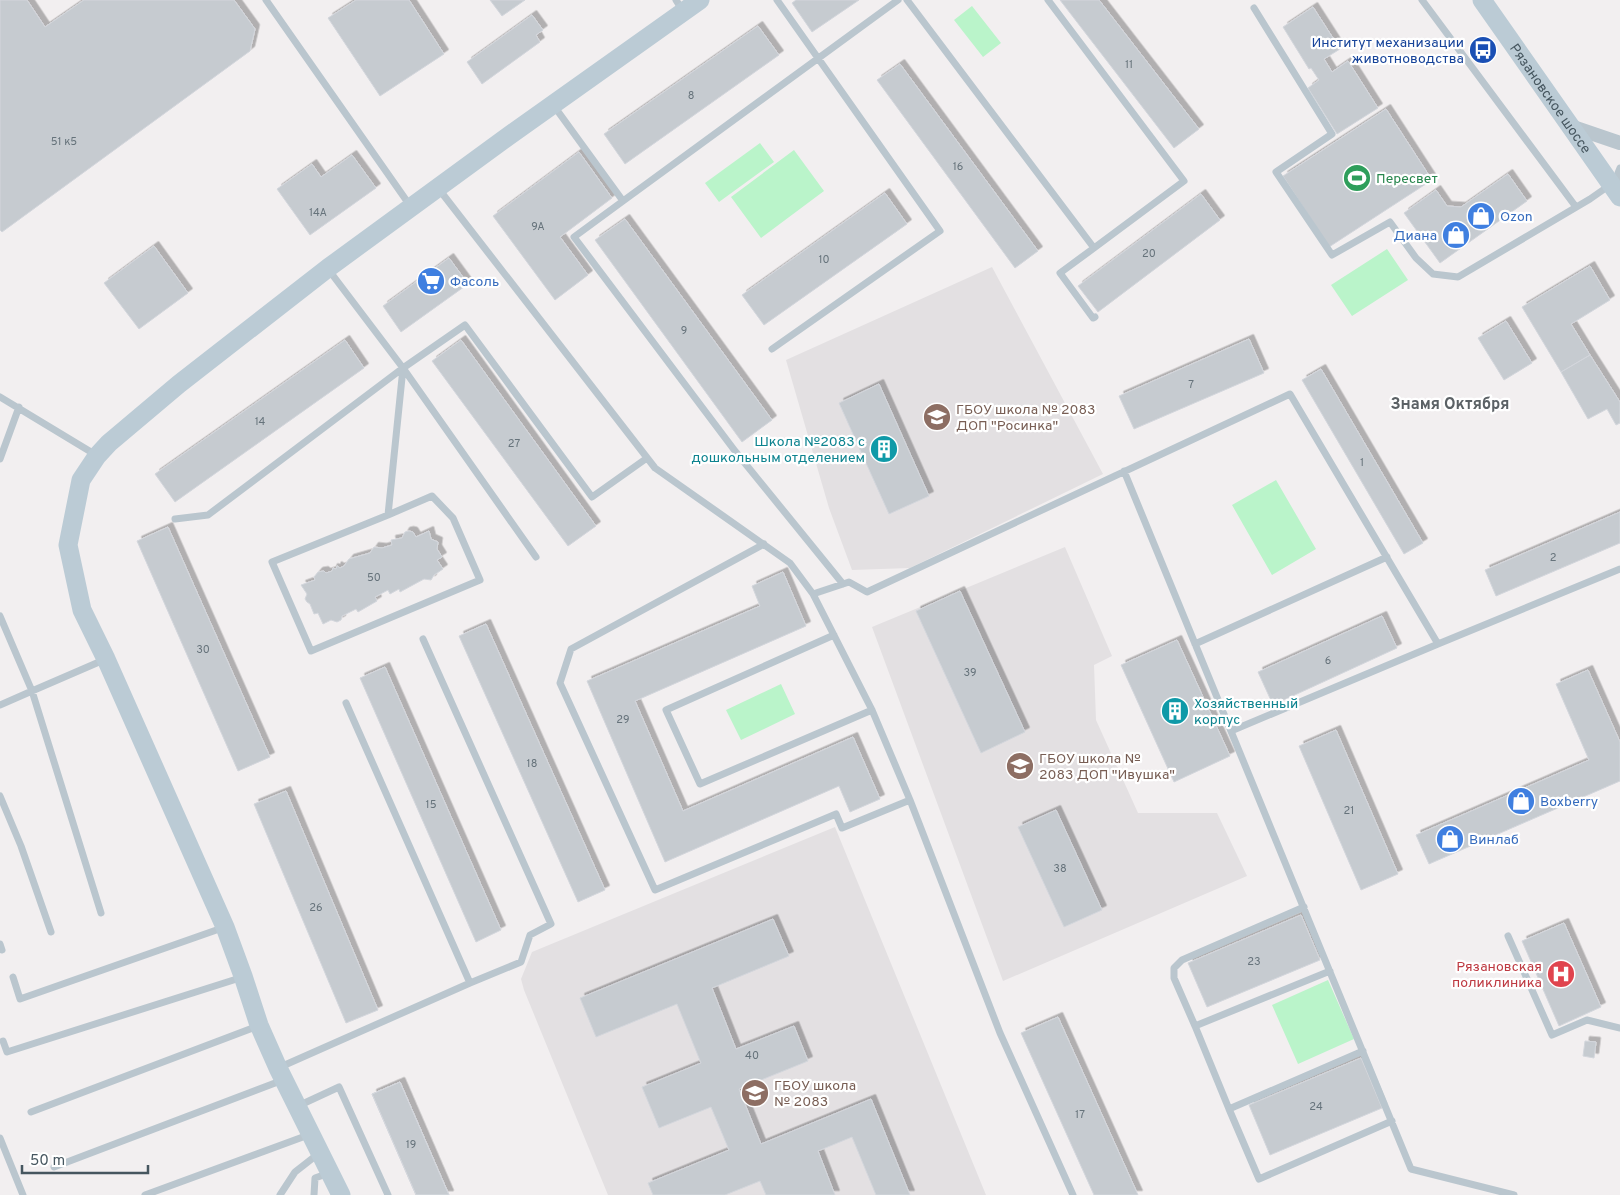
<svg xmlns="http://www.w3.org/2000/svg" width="1620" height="1195" font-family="Overpass,sans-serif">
  <defs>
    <filter id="shadow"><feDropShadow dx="4.5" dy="-4.5" stdDeviation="0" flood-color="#0004"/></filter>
  </defs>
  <rect width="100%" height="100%" fill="#f2eff0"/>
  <path fill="#e3e0e2" d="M 992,267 L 1103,474 L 910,568 L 852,570 L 829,508 L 786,360 Z
    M 1065,547 L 1112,656 L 1094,665 L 1096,720 L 1138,813 L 1217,813 L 1247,876 L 1003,981 L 872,627 Z
    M 835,827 L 986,1195 L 608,1195 L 524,990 L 521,979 L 532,952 Z"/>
  <path fill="#baf4ca" d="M 972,6 L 1001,43 L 983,57 L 954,20 Z
    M 760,143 L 774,162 L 719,202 L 705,183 Z
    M 794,150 L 824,191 L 761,238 L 731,197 Z
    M 1387,249 L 1408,280 L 1352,316 L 1331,285 Z
    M 1276,480 L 1316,549 L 1272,575 L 1232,505 Z
    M 781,684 L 795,714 L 741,740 L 726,710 Z
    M 1328,980 L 1354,1039 L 1298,1064 L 1272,1005 Z"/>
  <path fill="#c6cbd0" stroke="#d3d6dc" filter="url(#shadow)" d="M 0,0 L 27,0 L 45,27 L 84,0 L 234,0 L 255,29 L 250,51 L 2,232 L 0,230 Z
    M 356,0 L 409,0 L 444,54 L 380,96 L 328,18 Z
    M 490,0 L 525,0 L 502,16 Z
    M 796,0 L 859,0 L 812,32 L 792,3 Z
    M 1060,0 L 1099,0 L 1199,129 L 1174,148 Z
    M 1313,7 L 1340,49 L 1324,59 L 1332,72 L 1348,61 L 1378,108 L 1337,134 L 1308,88 L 1319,80 L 1311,68 L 1309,69 L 1283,27 Z
    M 532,15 L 543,30 L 536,35 L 540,42 L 482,84 L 467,62 Z
    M 758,26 L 779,55 L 625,164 L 604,134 Z
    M 900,64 L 1038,251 L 1015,268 L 877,80 Z
    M 1386,109 L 1432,180 L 1329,247 L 1283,176 Z
    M 579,152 L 612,198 L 560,237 L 588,275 L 555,300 L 493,216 Z
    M 352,155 L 376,188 L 310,235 L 277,189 L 312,164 L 321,177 Z
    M 1508,174 L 1527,201 L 1440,263 L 1404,213 L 1436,190 L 1447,206 L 1461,207 Z
    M 885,193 L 907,224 L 764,325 L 742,295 Z
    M 1201,194 L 1220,220 L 1098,312 L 1078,286 Z
    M 625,219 L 772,420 L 742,442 L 595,240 Z
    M 154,246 L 188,293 L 139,329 L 104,283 Z
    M 449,258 L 468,284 L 401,332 L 383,306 Z
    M 1590,266 L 1610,300 L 1571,324 L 1590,355 L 1561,372 L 1522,307 Z
    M 1506,321 L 1532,363 L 1504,380 L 1478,338 Z
    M 1249,339 L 1264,373 L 1134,429 L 1119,396 Z
    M 345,340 L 364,368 L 175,502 L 155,474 Z
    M 461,340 L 596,526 L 568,546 L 432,361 Z
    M 1590,355 L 1620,402 L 1620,423 L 1616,425 L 1607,409 L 1588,419 L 1561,372 Z
    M 1321,369 L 1423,543 L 1404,554 L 1302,380 Z
    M 879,384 L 929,496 L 889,514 L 839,403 Z
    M 1620,512 L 1620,543 L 1496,596 L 1485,570 Z
    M 168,527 L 270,757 L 238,771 L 137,541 Z
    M 409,531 L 413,532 L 416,537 L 429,531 L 431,539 L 438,542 L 437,549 L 442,557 L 437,560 L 443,569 L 434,575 L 431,580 L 424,579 L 400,592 L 399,589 L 390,594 L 388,590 L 375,597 L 377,601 L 358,612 L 356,609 L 342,616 L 341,620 L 337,622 L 331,620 L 323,624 L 318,613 L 314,614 L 310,604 L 307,602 L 305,599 L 307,594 L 301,585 L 315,580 L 314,577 L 318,572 L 324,571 L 326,573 L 332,571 L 333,568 L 336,569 L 337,566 L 340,568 L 344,566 L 349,559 L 370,553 L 374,547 L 382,548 L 392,545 L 391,540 L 402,538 L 405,532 Z
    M 783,572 L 806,626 L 635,701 L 683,811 L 853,737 L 880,799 L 850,812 L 839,786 L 665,862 L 587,681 L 760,606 L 752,586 Z
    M 960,591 L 1025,732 L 981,753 L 916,611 Z
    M 1382,616 L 1397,648 L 1273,705 L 1258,672 Z
    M 486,624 L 605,890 L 578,902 L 459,636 Z
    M 1177,640 L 1230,756 L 1174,782 L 1121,665 Z
    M 385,667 L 501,930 L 476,942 L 360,678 Z
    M 1588,670 L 1620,742 L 1620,781 L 1429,864 L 1416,835 L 1589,760 L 1556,684 Z
    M 1336,730 L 1398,874 L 1361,890 L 1299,746 Z
    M 286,791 L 378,1010 L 346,1023 L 254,804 Z
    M 1056,810 L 1102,910 L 1064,927 L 1018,827 Z
    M 1301,915 L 1320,960 L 1207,1007 L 1188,963 Z
    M 773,919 L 789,956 L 712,988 L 736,1049 L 794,1026 L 808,1061 L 739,1089 L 761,1144 L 871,1099 L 910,1195 L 876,1195 L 852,1137 L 818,1151 L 835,1195 L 766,1195 L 760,1181 L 725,1195 L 653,1195 L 648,1183 L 729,1150 L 711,1107 L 659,1128 L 642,1087 L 701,1063 L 677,1004 L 596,1037 L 580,998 Z
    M 1564,923 L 1601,1007 L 1559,1026 L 1522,941 Z
    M 1058,1017 L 1138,1195 L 1094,1195 L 1021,1033 Z
    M 1585,1041 L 1596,1042 L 1594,1058 L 1583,1056 Z
    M 1361,1058 L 1382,1108 L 1270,1155 L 1249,1105 Z
    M 400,1082 L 449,1195 L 416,1195 L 372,1094 Z
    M 400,1082 L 449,1195 L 416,1195 L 372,1094 Z"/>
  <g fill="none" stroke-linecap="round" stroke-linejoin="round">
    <path stroke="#bac6ce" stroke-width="7" d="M 266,0 L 411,207
      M 676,0 L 683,11
      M 907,0 L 1094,248 L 1184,181 L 1048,0
      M 1422,0 L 1576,207
      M 1254,8 L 1332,134 L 1276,172 L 1332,255 L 1390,222 L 1416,258 L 1433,274 L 1458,277 L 1590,199 L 1610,185
      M 554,106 L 623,201 L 898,0
      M 1617,186 L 1618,173 L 1620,168
      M 438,188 L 655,468 L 790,563 L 813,594 L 872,710 L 910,800 L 1000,1033 L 1073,1195
      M 623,201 L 574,237 L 735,451 L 843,584
      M 1094,248 L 1060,273 L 1093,318 L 1095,317
      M 328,269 L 403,368 L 536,557
      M 772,349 L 940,231 L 777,0
      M 0,397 L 96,455
      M 0,459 L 19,407
      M 1124,471 L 1411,1169 L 1514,1195
      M 388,515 L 432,496 L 453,518 L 480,580 L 311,651 L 272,562 L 388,515 L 403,368 L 465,325 L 592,497 L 647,458
      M 175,519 L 208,515 L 403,368
      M 764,544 L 571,649 L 560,683 L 655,890 L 836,814 L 842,828 L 910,800
      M 813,594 L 849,582 L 867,592 L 1290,394 L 1438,644 L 1620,569
      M 0,616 L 32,691 L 106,659
      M 834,635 L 666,710 L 700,784 L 872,710
      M 423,639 L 551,924 L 530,935 L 521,962 L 470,983
      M 1195,644 L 1387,557
      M 0,705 L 32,691 L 101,913
      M 1231,731 L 1438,644
      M 0,796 L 21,846 L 51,932
      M 1304,907 L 1182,960 L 1174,968 L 1174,978 L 1195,1026 L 1330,971
      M 1508,936 L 1552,1035 L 1587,1020 L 1620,1028
      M 0,944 L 2,950
      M 13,977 L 20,999 L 225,927
      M 1195,1026 L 1229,1109
      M 3,1041 L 7,1052 L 243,977
      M 1363,1051 L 1229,1109 L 1259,1179 L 1392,1121
      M 278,1068 L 470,983 L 346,703
      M 298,1106 L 339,1087 L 388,1195
      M 31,1112 L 258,1026
      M 0,1138 L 23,1195
      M 54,1167 L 283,1080
      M 145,1195 L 311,1134
      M 280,1195 L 295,1172 L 318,1154
      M 314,1195 L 315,1178 L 329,1173"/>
    <path stroke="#bac6ce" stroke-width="14" d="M 1573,127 L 1620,143"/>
    <g stroke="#bbcbd5" stroke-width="19">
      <path id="s1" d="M 1482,0 L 1620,197"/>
      <path d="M 341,1195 L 278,1068 L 259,1025 L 243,976 L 225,927 L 106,659 L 82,610 L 68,545 L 81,480 L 97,456 L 109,443 L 179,384 L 328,268 L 510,135 L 700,0"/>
    </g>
  </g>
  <defs>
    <symbol id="bus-disc" viewBox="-11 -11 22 22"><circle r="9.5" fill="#1a4fb4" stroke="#fff"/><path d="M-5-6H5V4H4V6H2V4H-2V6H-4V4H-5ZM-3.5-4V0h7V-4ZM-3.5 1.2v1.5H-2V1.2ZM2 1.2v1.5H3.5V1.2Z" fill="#fff"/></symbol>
    <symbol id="stadium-disc" viewBox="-11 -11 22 22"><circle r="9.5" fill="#2e9e5b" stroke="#fff"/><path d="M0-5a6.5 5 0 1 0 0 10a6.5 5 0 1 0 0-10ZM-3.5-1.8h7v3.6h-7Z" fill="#fff"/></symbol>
    <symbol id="shop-disc" viewBox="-11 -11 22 22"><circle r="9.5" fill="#3f7fe0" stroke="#fff"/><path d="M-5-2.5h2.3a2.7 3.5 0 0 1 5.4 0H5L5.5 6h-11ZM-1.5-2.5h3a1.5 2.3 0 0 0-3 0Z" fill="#fff"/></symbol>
    <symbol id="supermarket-disc" viewBox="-11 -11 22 22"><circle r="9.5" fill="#3f7fe0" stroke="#fff"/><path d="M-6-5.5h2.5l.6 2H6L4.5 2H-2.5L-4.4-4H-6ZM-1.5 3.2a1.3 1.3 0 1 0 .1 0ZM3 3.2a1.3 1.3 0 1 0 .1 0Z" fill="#fff"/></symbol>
    <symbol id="school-disc" viewBox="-11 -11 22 22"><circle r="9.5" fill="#8d6e63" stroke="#fff"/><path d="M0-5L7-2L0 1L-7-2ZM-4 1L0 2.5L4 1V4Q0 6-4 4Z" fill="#fff"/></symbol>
    <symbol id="building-disc" viewBox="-11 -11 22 22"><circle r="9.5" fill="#0f9aa8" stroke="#fff"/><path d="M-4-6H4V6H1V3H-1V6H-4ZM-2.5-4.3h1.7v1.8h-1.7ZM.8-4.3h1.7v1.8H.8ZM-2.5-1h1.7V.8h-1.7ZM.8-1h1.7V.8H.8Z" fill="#fff"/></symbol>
    <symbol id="hospital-disc" viewBox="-11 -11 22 22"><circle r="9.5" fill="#e0444e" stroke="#fff"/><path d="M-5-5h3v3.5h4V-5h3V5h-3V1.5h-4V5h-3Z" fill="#fff"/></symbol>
  </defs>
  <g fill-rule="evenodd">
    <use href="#bus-disc" x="1467" y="34" width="32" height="32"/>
    <use href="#stadium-disc" x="1341" y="162" width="32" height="32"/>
    <use href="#shop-disc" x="1465" y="200" width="32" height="32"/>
    <use href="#shop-disc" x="1440" y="219" width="32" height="32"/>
    <use href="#supermarket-disc" x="415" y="265" width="32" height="32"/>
    <use href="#school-disc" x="921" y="401" width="32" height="32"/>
    <use href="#building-disc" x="868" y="433" width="32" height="32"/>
    <use href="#building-disc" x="1159" y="695" width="32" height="32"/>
    <use href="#school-disc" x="1004" y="750" width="32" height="32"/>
    <use href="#shop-disc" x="1505" y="785" width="32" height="32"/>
    <use href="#shop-disc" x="1434" y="823" width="32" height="32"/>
    <use href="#hospital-disc" x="1545" y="958" width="32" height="32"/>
    <use href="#school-disc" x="739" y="1077" width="32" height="32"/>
  </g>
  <g text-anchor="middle" stroke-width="4.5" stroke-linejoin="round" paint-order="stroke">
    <g font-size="11" fill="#66737b">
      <text x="1129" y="68">11</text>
      <text x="691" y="99">8</text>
      <text x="64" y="145">51 к5</text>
      <text x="958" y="170">16</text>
      <text x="318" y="216">14А</text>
      <text x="538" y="230">9А</text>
      <text x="1149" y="257">20</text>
      <text x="824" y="263">10</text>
      <text x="684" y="334">9</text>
      <text x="1191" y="388">7</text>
      <text x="260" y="425">14</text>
      <text x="514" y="447">27</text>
      <text x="1362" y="466">1</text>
      <text x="1553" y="561">2</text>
      <text x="374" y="581">50</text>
      <text x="203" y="653">30</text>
      <text x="1328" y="664">6</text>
      <text x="970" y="676">39</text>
      <text x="623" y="723">29</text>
      <text x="532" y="767">18</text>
      <text x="431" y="808">15</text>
      <text x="1349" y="814">21</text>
      <text x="1060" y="872">38</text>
      <text x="316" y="911">26</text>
      <text x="1254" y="965">23</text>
      <text x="752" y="1059">40</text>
      <text x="1316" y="1110">24</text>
      <text x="1080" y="1118">17</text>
      <text x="411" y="1148">19</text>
    </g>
    <g font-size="14" fill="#164399" stroke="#fff" text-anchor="end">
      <text x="1464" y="47">Институт механизации<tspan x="1464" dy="16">животноводства</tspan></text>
    </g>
    <g font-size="14" fill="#46565f" stroke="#fff">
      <text dy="5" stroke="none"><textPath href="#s1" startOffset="120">Рязановское шоссе</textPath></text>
    </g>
    <g font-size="14" fill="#27864d" stroke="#fff" text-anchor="start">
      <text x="1376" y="183">Пересвет</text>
    </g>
    <g font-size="14" fill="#366cbe" stroke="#fff" text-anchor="start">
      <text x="1500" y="221">Ozon</text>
      <text x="1437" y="240" text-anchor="end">Диана</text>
      <text x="450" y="286">Фасоль</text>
      <text x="1540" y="806">Boxberry</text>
      <text x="1469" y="844">Винлаб</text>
    </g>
    <g font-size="14" fill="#785e54" stroke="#fff" text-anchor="start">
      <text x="956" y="414">ГБОУ школа № 2083<tspan x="956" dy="16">ДОП "Росинка"</tspan></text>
      <text x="1039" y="763">ГБОУ школа №<tspan x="1039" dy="16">2083 ДОП "Ивушка"</tspan></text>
      <text x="774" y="1090">ГБОУ школа<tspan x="774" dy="16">№ 2083</tspan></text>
    </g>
    <g font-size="14" fill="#0d838f" stroke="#fff" text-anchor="end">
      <text x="865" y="446">Школа №2083 с<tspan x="865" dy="16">дошкольным отделением</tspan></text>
      <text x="1194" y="708" text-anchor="start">Хозяйственный<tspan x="1194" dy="16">корпус</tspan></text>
    </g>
    <g font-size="14" fill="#be3a42" stroke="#fff" text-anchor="end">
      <text x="1542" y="971">Рязановская<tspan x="1542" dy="16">поликлиника</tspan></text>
    </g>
    <g font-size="16" font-weight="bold" fill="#5b6165" stroke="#fff">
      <text x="1450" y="409">Знамя Октября</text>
    </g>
  </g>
  <path d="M22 1165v8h126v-8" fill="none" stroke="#46565f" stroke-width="2.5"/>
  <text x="30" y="1165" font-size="15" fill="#46565f" stroke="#ffffff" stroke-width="4" paint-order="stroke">50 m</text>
</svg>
